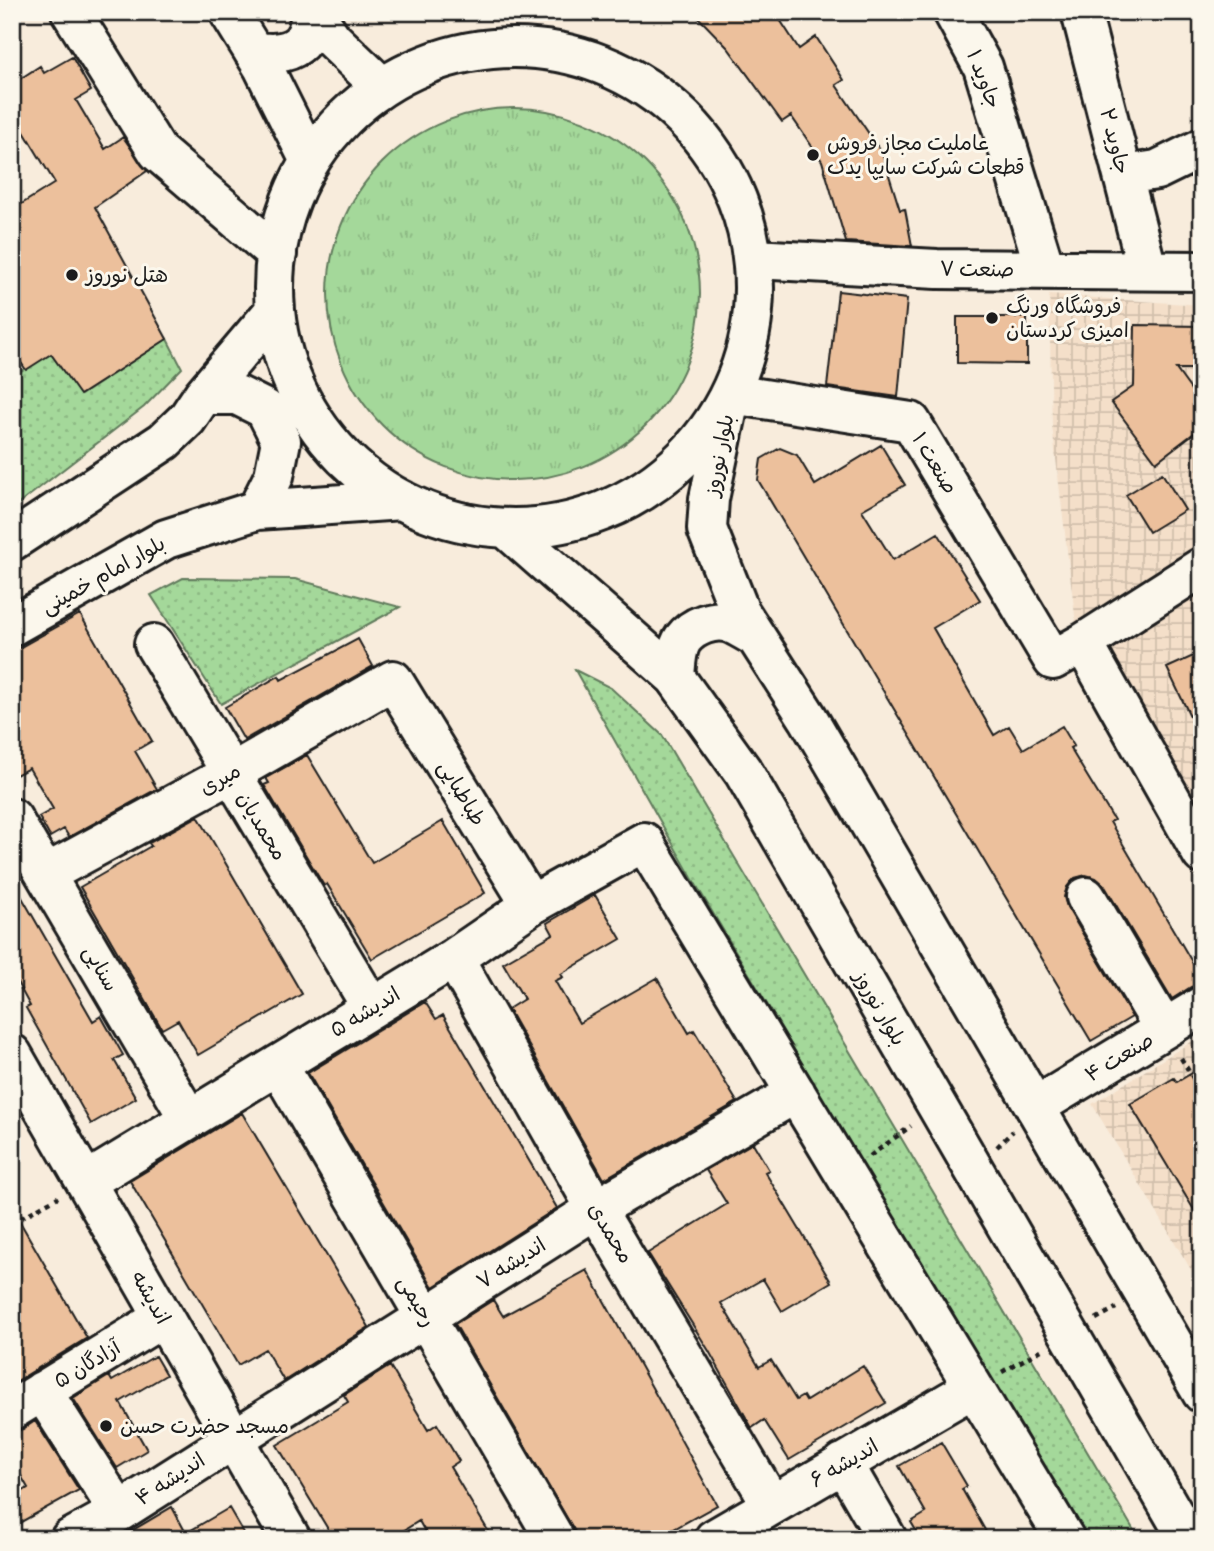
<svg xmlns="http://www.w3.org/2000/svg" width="1214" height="1551" font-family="Itim,'Playpen Sans Arabic',sans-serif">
  <defs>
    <pattern id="industrial-grid" width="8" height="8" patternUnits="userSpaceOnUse" patternTransform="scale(1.75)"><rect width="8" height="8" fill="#f4dfc9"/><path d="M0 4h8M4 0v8" fill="none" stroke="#d1bfac"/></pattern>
    <pattern id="grass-tufts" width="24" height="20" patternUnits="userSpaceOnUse" patternTransform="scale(1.75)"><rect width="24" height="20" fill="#a4d89a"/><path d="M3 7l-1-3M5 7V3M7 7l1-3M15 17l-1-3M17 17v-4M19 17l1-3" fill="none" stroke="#8db984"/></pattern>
    <pattern id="park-dots" width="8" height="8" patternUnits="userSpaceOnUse" patternTransform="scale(1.75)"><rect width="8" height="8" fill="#a4d89a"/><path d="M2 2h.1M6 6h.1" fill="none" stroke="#8db984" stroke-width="1.8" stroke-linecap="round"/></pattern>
  </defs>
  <rect width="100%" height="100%" fill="#f8ecdc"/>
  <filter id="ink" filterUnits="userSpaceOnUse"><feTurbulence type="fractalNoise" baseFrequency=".0143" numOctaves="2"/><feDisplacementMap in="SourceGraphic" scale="14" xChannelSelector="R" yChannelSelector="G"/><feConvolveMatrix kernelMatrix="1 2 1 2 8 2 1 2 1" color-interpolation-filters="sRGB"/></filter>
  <g filter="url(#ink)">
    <path fill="url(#industrial-grid)" d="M 1049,295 L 1202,305 L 1202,894 L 1080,657 L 1052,426 Z
      M 1202,1035 L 1202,1288 L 1092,1104 Z"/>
    <path fill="url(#grass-tufts)" stroke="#607a5b" stroke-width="2" d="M328 294a186 186 0 1 1 372 0a186 186 0 1 1-372 0Z"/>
    <path fill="url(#park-dots)" stroke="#607a5b" stroke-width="2" d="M 167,339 L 182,368 L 144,407 L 12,509 L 12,376 L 51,354 L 81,395 Z
      M 183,578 L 295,579 L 400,607 L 221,704 L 151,595 Z
      M 575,670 L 611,688 L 662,735 L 1139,1539 L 1085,1539 L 692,878 Z"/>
    <path fill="#ecc09c" stroke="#1c1c1c" stroke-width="2" d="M 693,12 L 775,12 L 799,49 L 816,37 L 844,80 L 836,85 L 882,153 L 900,210 L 905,209 L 912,246 L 846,242 L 822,161 L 791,116 L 782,122 L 728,48 Z
      M 72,57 L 91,91 L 76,100 L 105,149 L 123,137 L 147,171 L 95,207 L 167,339 L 80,395 L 51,354 L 26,370 L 12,349 L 12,210 L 55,183 L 12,112 L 12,84 L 40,66 L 44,73 Z
      M 838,291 L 907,299 L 898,397 L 827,387 Z
      M 957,317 L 1027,317 L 1027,364 L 957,363 Z
      M 1135,325 L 1202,326 L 1202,369 L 1176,369 L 1202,405 L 1202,427 L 1156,462 L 1111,402 L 1134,386 Z
      M 881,445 L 905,485 L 862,510 L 893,560 L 938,533 L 980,600 L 933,628 L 994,735 L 1009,726 L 1023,749 L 1062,726 L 1074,746 L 1070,748 L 1114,820 L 1110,822 L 1202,979 L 1202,984 L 1191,987 L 1172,999 L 1104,885 L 1096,878 L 1086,875 L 1075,878 L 1067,887 L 1064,897 L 1067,907 L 1132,1017 L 1091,1041 L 758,480 L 761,459 L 780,448 L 797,455 L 815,485 Z
      M 1162,473 L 1185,510 L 1149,532 L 1126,495 Z
      M 80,614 L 152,741 L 135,751 L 157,789 L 69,837 L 64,829 L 50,837 L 39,817 L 53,809 L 29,768 L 12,777 L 12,652 Z
      M 358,639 L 373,666 L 244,740 L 225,707 L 279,676 L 281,680 Z
      M 1202,652 L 1202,741 L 1167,668 Z
      M 307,755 L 372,863 L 443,821 L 485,893 L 372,959 L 327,884 L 324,886 L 264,785 L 269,783 L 266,778 Z
      M 198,816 L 302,994 L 198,1055 L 178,1020 L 162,1029 L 80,887 L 151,846 L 149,843 Z
      M 12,880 L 93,1021 L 101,1016 L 123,1055 L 114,1060 L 136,1098 L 91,1124 L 26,1008 L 30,1006 L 12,973 Z
      M 595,895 L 621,939 L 561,974 L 563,977 L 555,981 L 579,1023 L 657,978 L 689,1033 L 694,1030 L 737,1102 L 604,1179 L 508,1009 L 524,999 L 503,963 L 553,934 L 547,923 Z
      M 425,1002 L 436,1019 L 443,1015 L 557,1208 L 433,1287 L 308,1073 Z
      M 1202,1067 L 1202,1223 L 1130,1104 L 1174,1078 L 1177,1082 Z
      M 242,1113 L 369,1327 L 284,1381 L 265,1349 L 238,1365 L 130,1181 Z
      M 753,1143 L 769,1170 L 765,1172 L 831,1282 L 782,1311 L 763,1279 L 721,1303 L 759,1367 L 771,1360 L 796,1400 L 803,1396 L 806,1401 L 863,1366 L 886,1403 L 789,1460 L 764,1420 L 752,1428 L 709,1351 L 648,1253 L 727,1204 L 706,1170 Z
      M 12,1208 L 87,1338 L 12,1384 Z
      M 587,1270 L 717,1505 L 656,1539 L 579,1539 L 455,1324 L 493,1300 L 503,1316 Z
      M 155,1356 L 166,1375 L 120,1402 L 147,1450 L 117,1468 L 73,1398 L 109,1376 L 112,1381 Z
      M 390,1366 L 428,1430 L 437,1424 L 459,1461 L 450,1467 L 493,1539 L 429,1539 L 419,1521 L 390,1539 L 334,1539 L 277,1445 L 348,1402 L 344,1395 Z
      M 35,1421 L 79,1490 L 12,1527 L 12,1498 L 28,1488 L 12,1460 L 12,1432 L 23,1429 Z
      M 941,1442 L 967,1486 L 962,1489 L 990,1539 L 921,1539 L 911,1522 L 926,1513 L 899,1466 Z
      M 172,1507 L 186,1533 L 229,1508 L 247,1539 L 118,1539 Z"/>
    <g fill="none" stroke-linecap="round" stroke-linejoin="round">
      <defs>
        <path id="minor" d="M 71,12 L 158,152 L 277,254
          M 953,12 L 983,67 L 1045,269
          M 1081,12 L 1147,269
          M 1124,175 L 1157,170 L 1202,148
          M 753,259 L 937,269 L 1202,271
          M 731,394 L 911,422 L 1053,660 L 1083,643 L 1202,567
          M 1083,643 L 1202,854
          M 154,644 L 372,1008
          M 12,818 L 189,1119
          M 46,874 L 230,774 L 393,680 L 531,905
          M 1086,897 L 1164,1029
          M 454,958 L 596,1209 L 772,1505
          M 12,1054 L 291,1539
          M 278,1065 L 555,1539
          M 1035,1107 L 1202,1006
          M 86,1182 L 454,958 L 531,905 L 644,842 L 1065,1539
          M 42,1391 L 119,1512
          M 12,1410 L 162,1318
          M 843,1463 L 887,1539
          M 70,1539 L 119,1512 L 596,1209 L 796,1093
          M 714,1539 L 973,1388"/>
        <path id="major" d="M 229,12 L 263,67 L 310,161
          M 314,12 L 332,39 L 382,87
          M274 288a240 240 0 1 1 480 0a240 240 0 1 1-480 0Z
          M 253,51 C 285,57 311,49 310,12
          M 203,395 L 237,395 L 265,409 L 281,441 L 274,476 L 257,510
          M 727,413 L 709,499 L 707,529 L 740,612 L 808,718 L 1202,1393
          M 507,529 L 675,677 L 744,773 L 1188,1539
          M 12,541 L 164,441 L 187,419 L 203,395 L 275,310
          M 12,626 L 166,539 L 257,510 L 402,500
          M 675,677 C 676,666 676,649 683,639 C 693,626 714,618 729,623 C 738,626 746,632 754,636"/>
      </defs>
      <use href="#minor" stroke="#1c1c1c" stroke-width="44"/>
      <use href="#major" stroke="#1c1c1c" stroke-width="44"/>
      <path stroke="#1c1c1c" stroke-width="4.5" stroke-dasharray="5 5" stroke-linecap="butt" d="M 1181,1058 L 1202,1093
        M 997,1147 L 1013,1131
        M 870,1156 L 911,1126
        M 12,1223 L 58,1197
        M 1096,1319 L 1116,1308
        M 1002,1372 L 1043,1349"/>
      <use href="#minor" stroke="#fbf7ec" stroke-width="38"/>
      <use href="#major" stroke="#fbf7ec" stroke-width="38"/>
    </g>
  </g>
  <g fill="#1c1c1c" stroke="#fbf7ec" stroke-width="2.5">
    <circle cx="813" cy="155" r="7"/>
    <circle cx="72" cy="275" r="7"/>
    <circle cx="992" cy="318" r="7"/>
    <circle cx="106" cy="1426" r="7"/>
  </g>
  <g text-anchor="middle" stroke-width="6" stroke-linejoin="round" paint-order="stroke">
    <g font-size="21" fill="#1c1c1c" stroke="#fbf7ec">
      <text transform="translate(984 79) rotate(69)" y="7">جاوید ۱</text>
      <text transform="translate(1115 141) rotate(76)" y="7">جاوید ۲</text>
      <text transform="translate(977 269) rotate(1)" y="7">صنعت ۷</text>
      <text transform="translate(719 455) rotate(-79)" y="7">بلوار نوروز</text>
      <text transform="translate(935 463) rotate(59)" y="7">صنعت ۱</text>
      <text transform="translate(103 575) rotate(-29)" y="7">بلوار امام خمینی</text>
      <text transform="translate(220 779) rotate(-29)" y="7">میری</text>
      <text transform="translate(462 793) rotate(59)" y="7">طباطبایی</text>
      <text transform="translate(262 826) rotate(59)" y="7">محمدیان</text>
      <text transform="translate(101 968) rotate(60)" y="7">سنایی</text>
      <text transform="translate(880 1008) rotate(60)" y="7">بلوار نوروز</text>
      <text transform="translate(365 1012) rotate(-31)" y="7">اندیشه ۵</text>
      <text transform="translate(1119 1057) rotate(-31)" y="7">صنعت ۴</text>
      <text transform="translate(611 1233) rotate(59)" y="7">محمدی</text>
      <text transform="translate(511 1263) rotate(-32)" y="7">اندیشه ۷</text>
      <text transform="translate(151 1297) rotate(61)" y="7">اندیشه</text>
      <text transform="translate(417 1301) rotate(60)" y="7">رحیمی</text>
      <text transform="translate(87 1364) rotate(-31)" y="7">آزادگان ۵</text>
      <text transform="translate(844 1463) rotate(-30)" y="7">اندیشه ۶</text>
      <text transform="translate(170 1479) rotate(-33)" y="7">اندیشه ۴</text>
    </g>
    <g font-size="21" fill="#1c1c1c" stroke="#fbf7ec" text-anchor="start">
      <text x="827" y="150">عاملیت مجاز فروش<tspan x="827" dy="24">قطعات شرکت سایپا یدک</tspan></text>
      <text x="86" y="282">هتل نوروز</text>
      <text x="1006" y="313">فروشگاه ورنگ<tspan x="1006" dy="24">امیزی کردستان</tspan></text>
      <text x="120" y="1433">مسجد حضرت حسن</text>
    </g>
  </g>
  <rect width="1214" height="1551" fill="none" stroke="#fbf7ec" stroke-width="42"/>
  <rect x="21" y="21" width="1172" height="1509" fill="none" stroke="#1c1c1c" stroke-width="2.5" filter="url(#ink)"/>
</svg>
